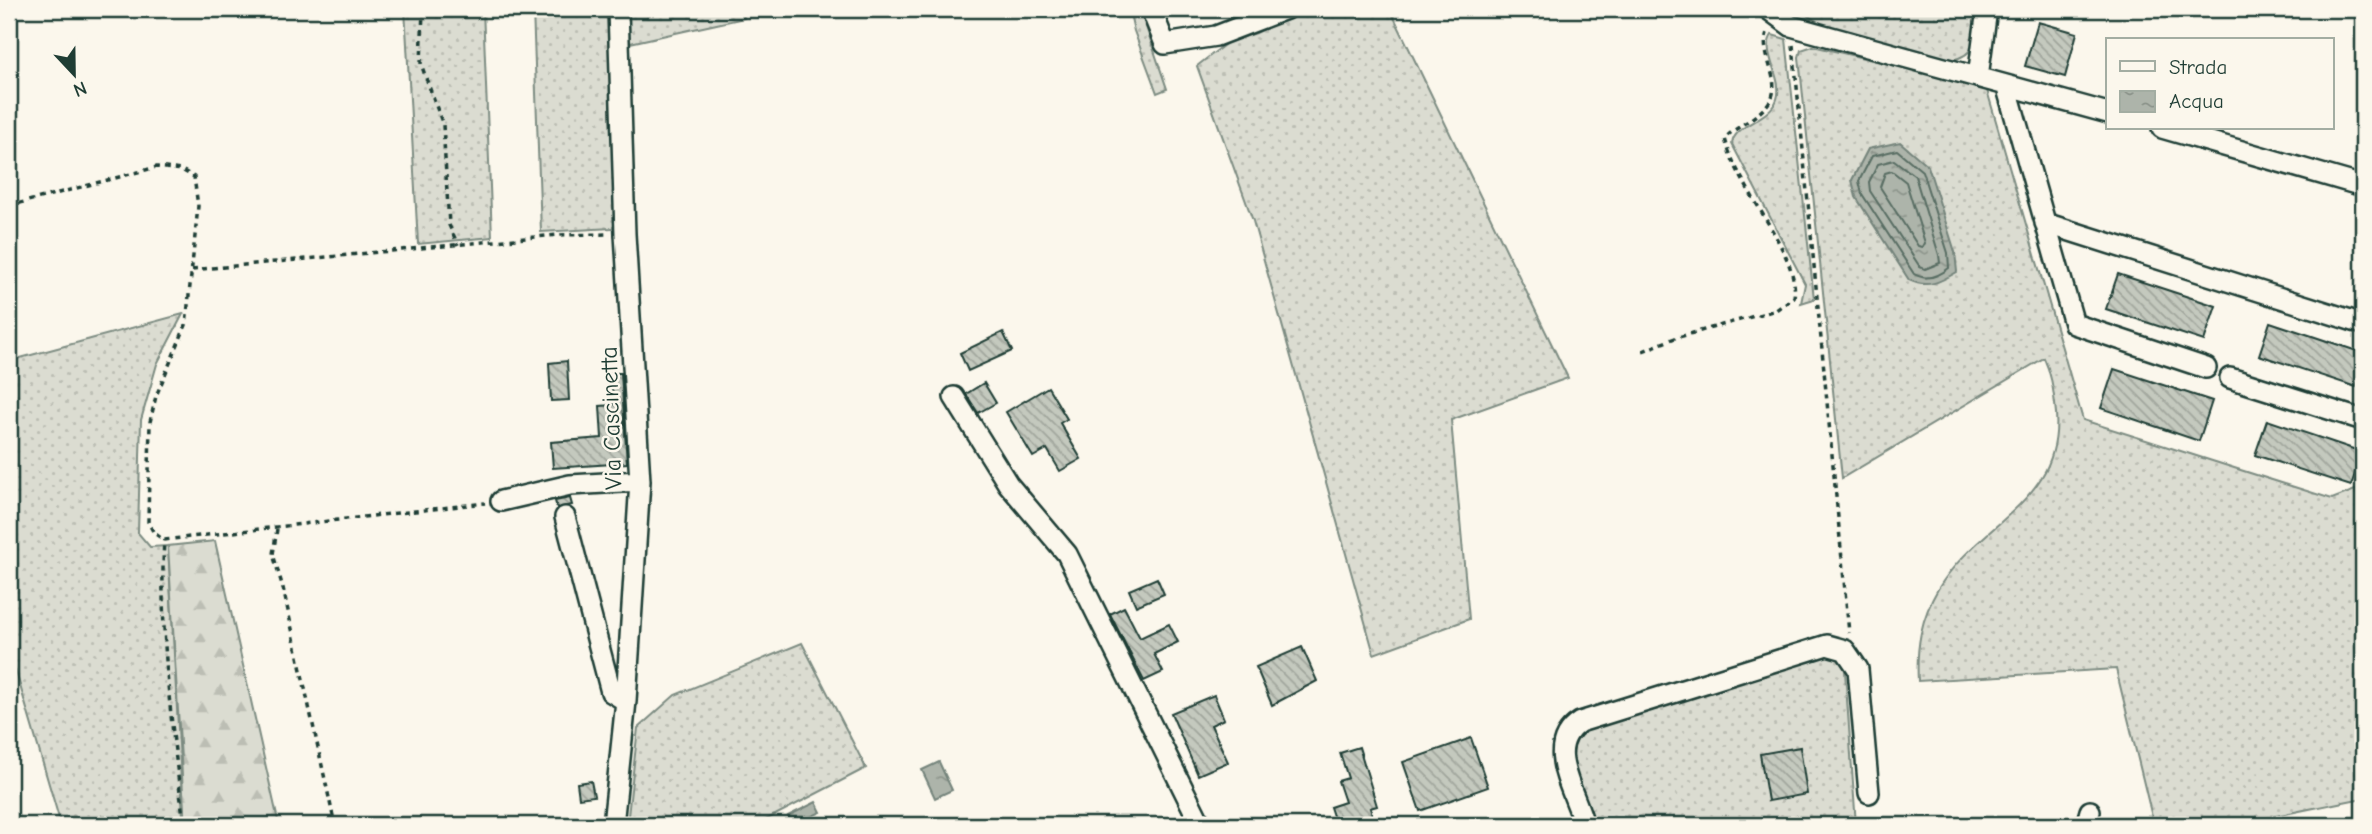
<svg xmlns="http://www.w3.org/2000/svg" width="2372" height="834" font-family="'Comic Neue',sans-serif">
  <defs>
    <pattern id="grass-dots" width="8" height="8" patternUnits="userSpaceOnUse" patternTransform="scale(1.75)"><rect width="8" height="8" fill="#dbdcd1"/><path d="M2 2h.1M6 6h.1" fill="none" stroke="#bcbeb4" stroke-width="1.8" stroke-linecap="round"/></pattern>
    <pattern id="forest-firs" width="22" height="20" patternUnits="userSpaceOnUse" patternTransform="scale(1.75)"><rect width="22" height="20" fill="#dbdcd1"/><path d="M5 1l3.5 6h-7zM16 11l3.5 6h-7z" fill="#bcbeb4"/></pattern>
    <pattern id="water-ripples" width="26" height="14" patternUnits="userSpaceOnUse" patternTransform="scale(1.75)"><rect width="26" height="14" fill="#adb4aa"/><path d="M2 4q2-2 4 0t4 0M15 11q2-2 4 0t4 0" fill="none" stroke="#8c948b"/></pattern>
    <pattern id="building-back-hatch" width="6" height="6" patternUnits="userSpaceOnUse" patternTransform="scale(1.75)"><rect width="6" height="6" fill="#c4c9be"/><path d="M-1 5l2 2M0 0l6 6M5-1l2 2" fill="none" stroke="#9fa49b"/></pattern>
  </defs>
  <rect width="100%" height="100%" fill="#fbf7ec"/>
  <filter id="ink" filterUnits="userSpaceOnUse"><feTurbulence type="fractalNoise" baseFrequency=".0143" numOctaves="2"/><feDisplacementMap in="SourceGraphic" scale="14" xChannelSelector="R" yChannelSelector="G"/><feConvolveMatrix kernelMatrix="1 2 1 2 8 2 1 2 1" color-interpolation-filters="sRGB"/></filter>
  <g filter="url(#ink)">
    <path fill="url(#grass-dots)" stroke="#7d8c82" stroke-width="2" d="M 405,9 L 483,9 L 492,237 L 418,244 Z
      M 533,9 L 608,9 L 617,223 L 612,228 L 541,232 Z
      M 626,9 L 742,9 L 744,18 L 630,43 Z
      M 1129,9 L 1140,9 L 1167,89 L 1157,93 L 1134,31 Z
      M 1305,9 L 1390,9 L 1568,378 L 1451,420 L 1469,619 L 1374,654 L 1253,221 L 1197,66 L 1228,42 L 1256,33 Z
      M 1796,9 L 1980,9 C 1978,32 1980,55 1951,60 L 1838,33 Z
      M 1772,35 L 1786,39 L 1814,299 L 1801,303 L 1805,284 L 1732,144 C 1734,124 1770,120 1777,99 C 1784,78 1760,52 1772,35 Z
      M 1813,46 L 1986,87 L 2083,420 L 2332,499 L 2363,487 L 2363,798 L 2231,825 L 2154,825 L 2116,669 L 1918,681 C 1916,647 1921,618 1938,589 C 1980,519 2069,501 2055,404 C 2053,388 2051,373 2044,358 L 1842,478 L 1799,57 L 1801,50 Z
      M 183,314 L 157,364 L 141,420 L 138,533 L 150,547 L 168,546 L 183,817 L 161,825 L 61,825 L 9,648 L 9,361 Z
      M 802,643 L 866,768 L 756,825 L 627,825 L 638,728 L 675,695 Z
      M 1814,653 L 1844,657 L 1856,825 L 1590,825 L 1566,751 L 1573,733 Z"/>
    <path fill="url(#forest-firs)" stroke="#7d8c82" stroke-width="2" d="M 215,541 L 279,825 L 185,825 L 168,546 Z"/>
    <path fill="url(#water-ripples)" stroke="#74847b" stroke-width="2" d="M 1900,142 L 1928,166 L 1955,252 L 1957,272 C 1940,282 1928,289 1909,280 L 1856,197 L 1852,180 L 1868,149 Z
      M 939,762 L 952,790 L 935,798 L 922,770 Z
      M 816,802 L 821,812 L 793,825 L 788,816 Z"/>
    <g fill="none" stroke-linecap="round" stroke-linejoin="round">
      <path stroke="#586d63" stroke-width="2" d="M 1897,150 L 1922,171 L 1948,253 L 1949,268 C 1938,277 1926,281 1914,274 L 1862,194 L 1859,181 L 1872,156 Z
        M 1894,160 L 1915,176 L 1939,255 L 1940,263 L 1925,269 L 1920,267 L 1870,191 L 1869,182 L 1878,164 Z
        M 1892,171 L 1906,182 L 1925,243 L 1923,247 L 1918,246 L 1880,187 L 1885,173 Z"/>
      <path stroke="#74847b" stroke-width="5" d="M 2330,9 L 2363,14"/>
    </g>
    <path fill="url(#building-back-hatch)" stroke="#1f3d34" stroke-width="2" d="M 2038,22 L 2077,33 L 2065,77 L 2025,66 Z
      M 2118,274 L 2216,306 L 2204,341 L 2106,309 Z
      M 2270,322 L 2363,353 L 2363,365 L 2356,387 L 2259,355 Z
      M 1003,332 L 1012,351 L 968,371 L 960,353 Z
      M 567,361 L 569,400 L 551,401 L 549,363 Z
      M 2114,369 L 2212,401 L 2199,441 L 2101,408 Z
      M 611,373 L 621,373 L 627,463 L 553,468 L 551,442 L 602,438 L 600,406 L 613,405 Z
      M 984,383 L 996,403 L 978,413 L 966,394 Z
      M 1048,387 L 1067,419 L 1060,423 L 1081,459 L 1060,471 L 1047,449 L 1033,457 L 1006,412 Z
      M 2267,420 L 2362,452 L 2351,486 L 2255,455 Z
      M 570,498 L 572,505 L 557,508 L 555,501 Z
      M 1157,578 L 1164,594 L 1136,606 L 1129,590 Z
      M 1124,607 L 1140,638 L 1169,624 L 1178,642 L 1154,654 L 1163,672 L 1144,681 L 1110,614 Z
      M 1302,647 L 1317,681 L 1272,705 L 1256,667 Z
      M 1214,695 L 1224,719 L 1211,725 L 1228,762 L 1198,775 L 1171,713 Z
      M 1471,738 L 1488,787 L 1420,811 L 1403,762 Z
      M 1359,747 L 1377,806 L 1370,808 L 1375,825 L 1336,825 L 1330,807 L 1345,802 L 1338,781 L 1348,778 L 1340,753 Z
      M 1800,747 L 1807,794 L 1768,801 L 1760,754 Z
      M 591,781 L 594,796 L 579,798 L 577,783 Z"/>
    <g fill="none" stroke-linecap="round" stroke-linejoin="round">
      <defs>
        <path id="minor" d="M 1151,9 L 1165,44 L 1216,36 L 1286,9
          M 1768,9 L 1791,26 L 2108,113
          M 1978,77 L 1987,9
          M 2006,85 L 2074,324 L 2206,368
          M 2162,128 L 2363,186
          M 2045,223 L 2363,324
          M 2230,378 L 2363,420
          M 954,397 L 1008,484 L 1067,554 L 1201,825
          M 501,501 L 570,485 L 640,481
          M 565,517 L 611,692 L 626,701
          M 613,825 L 626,701 L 640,481 L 625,234 L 618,9
          M 1584,825 C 1576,792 1542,746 1580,722 L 1827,645 L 1845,650 L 1858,669 L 1869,793
          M 2086,825 L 2090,811"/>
      </defs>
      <use href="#minor" stroke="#1f3d34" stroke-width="24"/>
      <path stroke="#1f3d34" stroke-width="3.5" stroke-dasharray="5 5" stroke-linecap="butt" d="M 423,9 L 421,64 L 443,125 L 449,225 L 458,245
        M 1793,45 L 1849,633
        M 9,206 L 157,167 L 182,170 L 194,177 L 198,206 L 186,325 L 156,396 L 150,422 L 148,522 L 154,533 L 164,540 L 485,503
        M 192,270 L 557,235 L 609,234
        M 1643,351 L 1675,338 L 1776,310 L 1794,297 C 1801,255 1735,185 1725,138 C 1738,125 1764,115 1772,97 C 1780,76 1758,52 1768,31
        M 277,529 L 273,554 L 283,588 L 335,825
        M 161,825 L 183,817 C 172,726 159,632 164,540"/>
      <use href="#minor" stroke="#fbf7ec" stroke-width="19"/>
    </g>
  </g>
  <g text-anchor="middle" stroke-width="5" stroke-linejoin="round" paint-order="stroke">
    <g font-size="24" fill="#1f3d34" stroke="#fbf7ec">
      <text transform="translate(611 418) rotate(-92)" y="8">Via Cascinetta</text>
    </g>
  </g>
  <rect width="2372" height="834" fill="none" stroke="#fbf7ec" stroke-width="35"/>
  <rect x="18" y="18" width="2337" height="799" fill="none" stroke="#1f3d34" stroke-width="2.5" filter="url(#ink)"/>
  <rect x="2106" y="38" width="228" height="91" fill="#fbf7ec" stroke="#a3ada2" stroke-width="2"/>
  <rect x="2120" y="61" width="35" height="10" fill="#fbf7ec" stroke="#a3ada2" stroke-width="2"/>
  <text x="2169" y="74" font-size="21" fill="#1f3d34">Strada</text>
  <rect x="2120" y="91" width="35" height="21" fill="url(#water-ripples)" stroke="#a3ada2" stroke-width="2"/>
  <text x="2169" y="108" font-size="21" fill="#1f3d34">Acqua</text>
  <g transform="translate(74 74) rotate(158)" stroke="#fbf7ec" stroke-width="5" paint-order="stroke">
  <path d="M0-5L12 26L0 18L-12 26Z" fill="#1f3d34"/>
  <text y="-10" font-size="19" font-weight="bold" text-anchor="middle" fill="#1f3d34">N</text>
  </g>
</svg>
